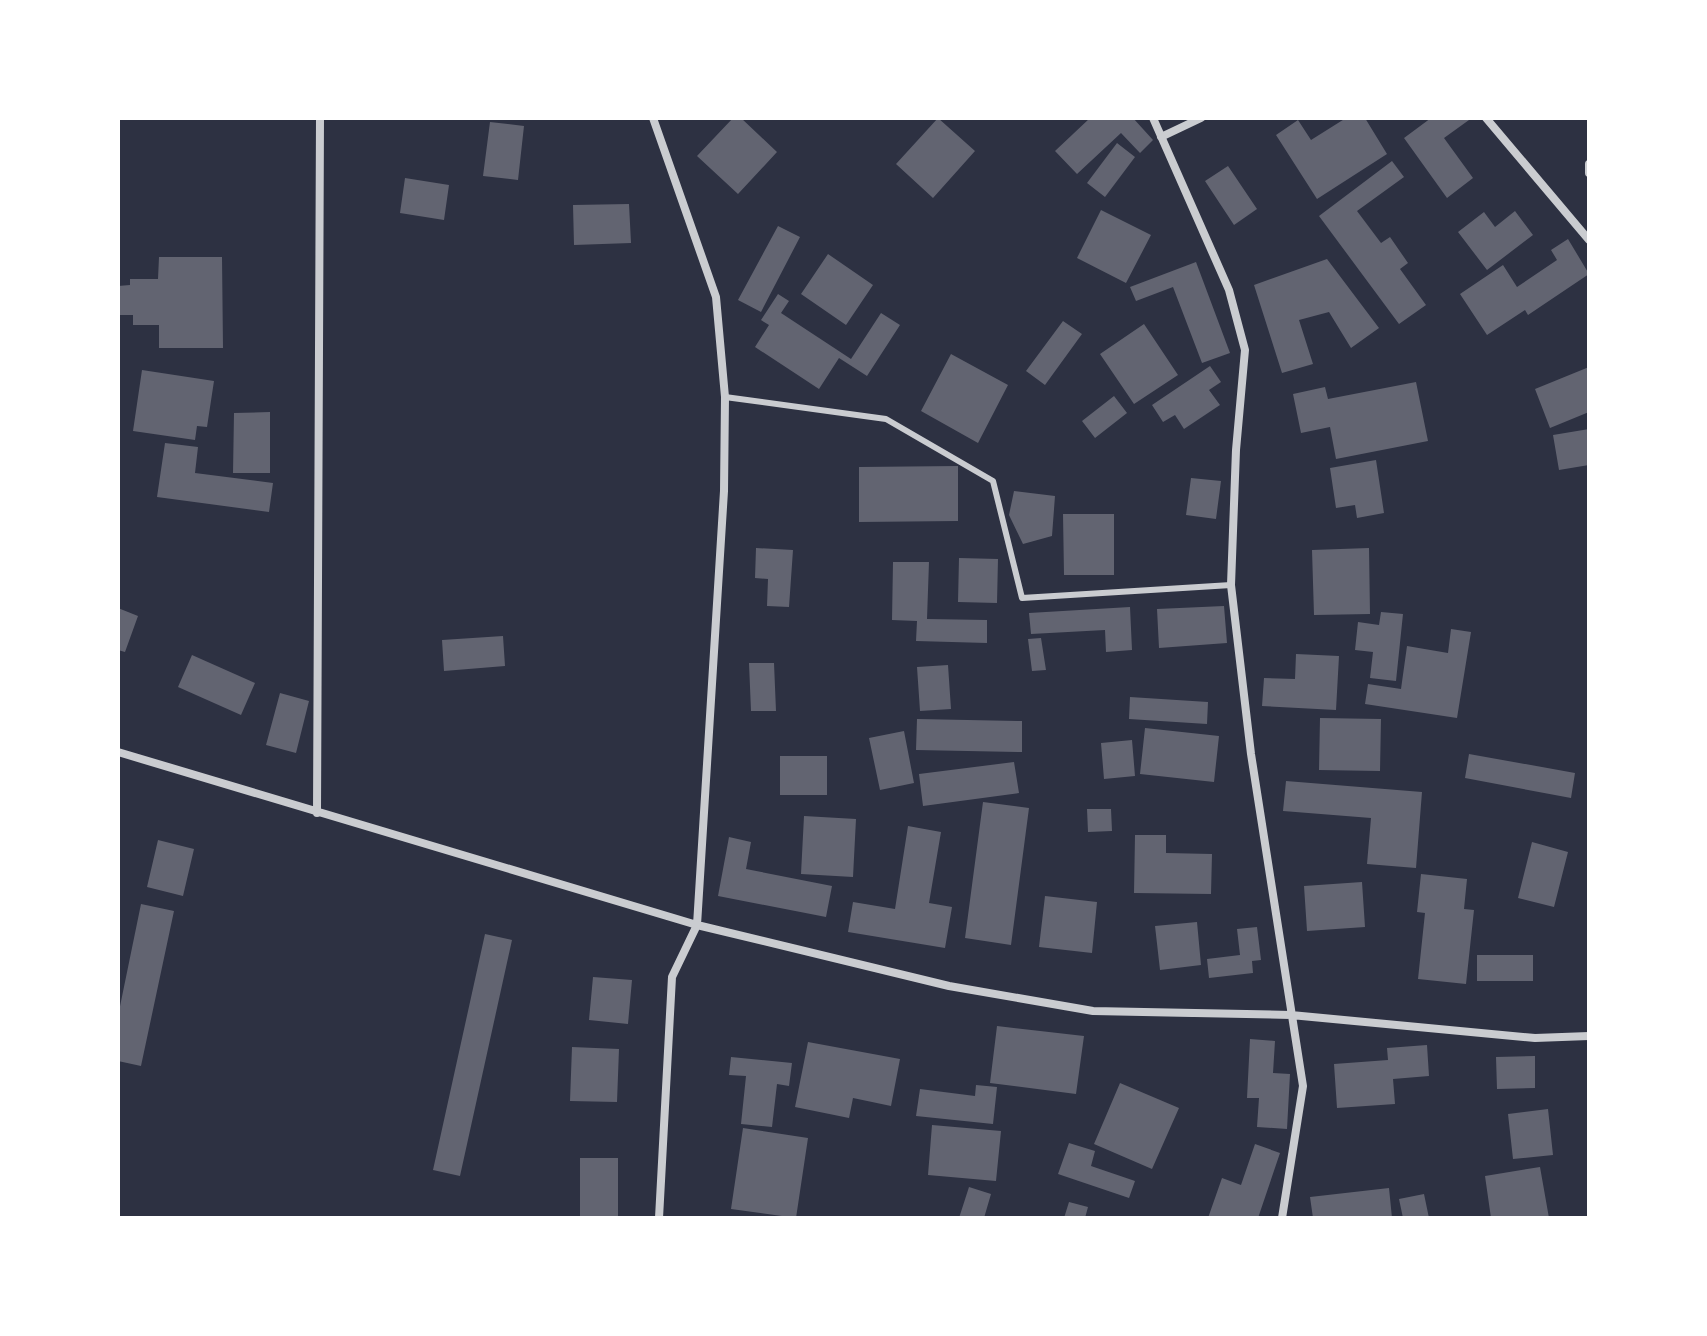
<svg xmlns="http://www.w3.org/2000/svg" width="1707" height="1336" font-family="'Fira Sans',sans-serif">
  <rect width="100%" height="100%" fill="#2d3142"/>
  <path fill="#626471" d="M 733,118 L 741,118 L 777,152 L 738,194 L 697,156 Z
    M 938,118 L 975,151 L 933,198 L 896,164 Z
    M 1090,118 L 1133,118 L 1153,140 L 1140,153 L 1121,133 L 1077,174 L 1055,151 Z
    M 1346,118 L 1365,118 L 1387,154 L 1317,199 L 1276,135 L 1298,120 L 1311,140 Z
    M 1431,118 L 1469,120 L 1444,138 L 1473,178 L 1447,198 L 1404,138 Z
    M 490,122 L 524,126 L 518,180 L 483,176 Z
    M 1117,143 L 1135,157 L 1105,197 L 1087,183 Z
    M 1392,161 L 1404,177 L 1357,211 L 1381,243 L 1390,237 L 1408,263 L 1400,269 L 1426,305 L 1399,324 L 1319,216 Z
    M 1228,166 L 1257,209 L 1234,225 L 1205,181 Z
    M 405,178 L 449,185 L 444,220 L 400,213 Z
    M 629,204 L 631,243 L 574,245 L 573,205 Z
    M 1101,210 L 1151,235 L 1126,283 L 1077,258 Z
    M 1515,211 L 1533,235 L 1487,270 L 1458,232 L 1484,212 L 1495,227 Z
    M 778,226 L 800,237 L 761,312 L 738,300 Z
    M 1568,239 L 1589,274 L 1528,315 L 1525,310 L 1487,335 L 1460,294 L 1503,265 L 1517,287 L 1557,260 L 1551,250 Z
    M 828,254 L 873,285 L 846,325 L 801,294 Z
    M 159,257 L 222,257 L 223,348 L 159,348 L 159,325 L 133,325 L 133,315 L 118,315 L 118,286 L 130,285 L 130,279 L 158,279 Z
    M 1327,259 L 1379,328 L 1351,348 L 1329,312 L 1299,320 L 1313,364 L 1282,373 L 1254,285 Z
    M 1196,262 L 1230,353 L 1202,363 L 1173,287 L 1136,301 L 1130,287 Z
    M 778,294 L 789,301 L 781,313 L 851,359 L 881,313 L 900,325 L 867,376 L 839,358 L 819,389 L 755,347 L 769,325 L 761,320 Z
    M 1063,321 L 1082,334 L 1045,385 L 1026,371 Z
    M 1144,324 L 1178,375 L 1134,404 L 1100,354 Z
    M 951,354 L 1008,385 L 978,443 L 921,411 Z
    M 1210,366 L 1221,382 L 1209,390 L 1220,405 L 1184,429 L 1175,415 L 1163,422 L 1152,405 Z
    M 1589,367 L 1589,412 L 1550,428 L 1535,389 Z
    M 142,370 L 214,381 L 207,427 L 197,426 L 195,440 L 133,431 Z
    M 1416,382 L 1428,441 L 1336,459 L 1330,427 L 1301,433 L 1293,394 L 1325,387 L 1328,399 Z
    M 1114,396 L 1127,413 L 1095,438 L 1082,421 Z
    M 270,412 L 270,473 L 233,473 L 234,413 Z
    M 1589,429 L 1589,465 L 1559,470 L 1553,435 Z
    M 165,443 L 198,447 L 195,473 L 273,483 L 269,512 L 157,497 Z
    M 1376,460 L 1384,513 L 1357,518 L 1355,505 L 1336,508 L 1330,468 Z
    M 958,466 L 958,521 L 859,522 L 859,467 Z
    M 1191,478 L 1221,481 L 1216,519 L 1186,515 Z
    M 1014,491 L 1055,496 L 1052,536 L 1023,544 L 1009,515 Z
    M 1063,514 L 1114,514 L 1114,575 L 1064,575 Z
    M 756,548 L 793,550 L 789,607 L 767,606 L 768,579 L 755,578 Z
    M 1369,548 L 1370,614 L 1314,615 L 1312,550 Z
    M 959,558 L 998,559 L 997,603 L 958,602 Z
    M 893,562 L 929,562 L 927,619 L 987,620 L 987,643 L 916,641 L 917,621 L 892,620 Z
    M 1224,606 L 1227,643 L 1159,648 L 1157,609 Z
    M 1130,607 L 1132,650 L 1106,652 L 1105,630 L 1031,634 L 1029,613 Z
    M 118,608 L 138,616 L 125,652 L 118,650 Z
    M 1381,612 L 1403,614 L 1396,681 L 1370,678 L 1373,652 L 1355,650 L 1358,622 L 1379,625 Z
    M 1451,629 L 1471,632 L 1457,718 L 1365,704 L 1368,684 L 1401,689 L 1407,646 L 1448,653 Z
    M 503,636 L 505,666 L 444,671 L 442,640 Z
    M 1041,638 L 1046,670 L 1032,671 L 1028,639 Z
    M 1296,654 L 1339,656 L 1336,710 L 1262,706 L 1264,678 L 1295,679 Z
    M 192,655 L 255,683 L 241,715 L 178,687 Z
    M 749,663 L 774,663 L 776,711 L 751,711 Z
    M 948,665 L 951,709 L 920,711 L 917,667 Z
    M 280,693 L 309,701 L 296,753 L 266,745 Z
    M 1130,697 L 1208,702 L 1207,724 L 1129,719 Z
    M 1320,718 L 1381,719 L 1380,771 L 1319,770 Z
    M 917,719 L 1022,721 L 1022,752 L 916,750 Z
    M 1145,728 L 1219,736 L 1214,782 L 1140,774 Z
    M 904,731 L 914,783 L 880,790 L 869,738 Z
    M 1132,740 L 1135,776 L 1104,779 L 1101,743 Z
    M 1469,754 L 1575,773 L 1571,798 L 1465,778 Z
    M 780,756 L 827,756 L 827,795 L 780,795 Z
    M 1014,762 L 1019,793 L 923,806 L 919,774 Z
    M 1286,781 L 1422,792 L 1416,868 L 1367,864 L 1371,818 L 1283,811 Z
    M 983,802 L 1029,808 L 1011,945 L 965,938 Z
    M 1087,809 L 1111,809 L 1112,831 L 1088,832 Z
    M 804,816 L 856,819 L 853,877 L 801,874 Z
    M 908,826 L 941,832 L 929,903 L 952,907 L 945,948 L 848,932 L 853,902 L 895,909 Z
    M 1135,835 L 1166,835 L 1166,853 L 1212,854 L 1211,894 L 1134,893 Z
    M 729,837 L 751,842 L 746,869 L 832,886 L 826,917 L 718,896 Z
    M 158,840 L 194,849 L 183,896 L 147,887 Z
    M 1532,842 L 1568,852 L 1554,907 L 1518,898 Z
    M 1421,874 L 1467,879 L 1464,909 L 1474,910 L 1466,984 L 1418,979 L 1425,913 L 1417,912 Z
    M 1362,882 L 1365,927 L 1307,931 L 1304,886 Z
    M 1045,896 L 1097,902 L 1092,953 L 1039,947 Z
    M 141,904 L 174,911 L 141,1066 L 118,1061 L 118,1016 Z
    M 1197,922 L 1201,965 L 1160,970 L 1155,926 Z
    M 1257,927 L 1261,960 L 1252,961 L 1253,973 L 1209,978 L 1207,959 L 1240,955 L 1237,929 Z
    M 485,934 L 512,940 L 460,1176 L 433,1170 Z
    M 1477,955 L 1533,955 L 1533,981 L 1477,981 Z
    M 593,977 L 632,980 L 628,1024 L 589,1020 Z
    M 997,1026 L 1084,1036 L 1076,1094 L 990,1083 Z
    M 1250,1039 L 1275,1041 L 1273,1073 L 1290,1074 L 1287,1129 L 1257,1127 L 1259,1098 L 1247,1098 Z
    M 808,1042 L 900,1059 L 891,1106 L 853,1098 L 849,1118 L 795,1107 Z
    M 1427,1045 L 1429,1076 L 1393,1079 L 1395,1104 L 1337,1108 L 1334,1064 L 1388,1060 L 1387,1048 Z
    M 572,1047 L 619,1049 L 617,1102 L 570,1101 Z
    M 1535,1056 L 1535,1088 L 1497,1089 L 1496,1057 Z
    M 731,1057 L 792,1063 L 789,1086 L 777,1084 L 772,1127 L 741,1124 L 746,1076 L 729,1075 Z
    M 1120,1083 L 1179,1108 L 1152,1169 L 1094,1144 Z
    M 976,1085 L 997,1087 L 993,1124 L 916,1116 L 920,1089 L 975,1096 Z
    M 1548,1109 L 1553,1155 L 1513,1159 L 1508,1114 Z
    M 932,1125 L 1001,1131 L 996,1181 L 928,1175 Z
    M 743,1128 L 808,1138 L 796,1218 L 731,1209 Z
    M 1069,1143 L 1095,1151 L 1091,1166 L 1135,1181 L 1129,1198 L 1058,1174 Z
    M 1255,1144 L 1280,1153 L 1258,1218 L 1208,1218 L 1222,1178 L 1241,1185 Z
    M 580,1158 L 618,1158 L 618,1218 L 580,1218 Z
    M 1540,1167 L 1549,1218 L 1491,1218 L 1485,1176 Z
    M 969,1187 L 991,1194 L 984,1218 L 959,1218 Z
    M 1389,1188 L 1392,1218 L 1313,1218 L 1310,1197 Z
    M 1424,1194 L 1429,1218 L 1403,1218 L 1399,1199 Z
    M 1069,1202 L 1088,1207 L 1085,1218 L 1064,1218 Z"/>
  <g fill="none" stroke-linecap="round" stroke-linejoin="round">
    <path stroke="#caccd0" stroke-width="6" d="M 725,397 L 886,419 L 993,481 L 1022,598 L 1231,585"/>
    <path stroke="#caccd0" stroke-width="8" d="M 653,118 L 716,297 L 725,397 L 724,491 L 697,925 L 672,977 L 659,1218
      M 1153,118 L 1229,290 L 1245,350 L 1236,450 L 1231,585 L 1251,754 L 1303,1086 L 1282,1218
      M 1486,118 L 1589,240
      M 1161,137 L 1201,118
      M 1589,164 L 1589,173
      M 118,752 L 697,925 L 949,986 L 1093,1011 L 1291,1015 L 1535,1038 L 1589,1036
      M 317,813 L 320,118"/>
  </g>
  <rect width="1707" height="1336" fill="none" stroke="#ffffff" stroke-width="240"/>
</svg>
